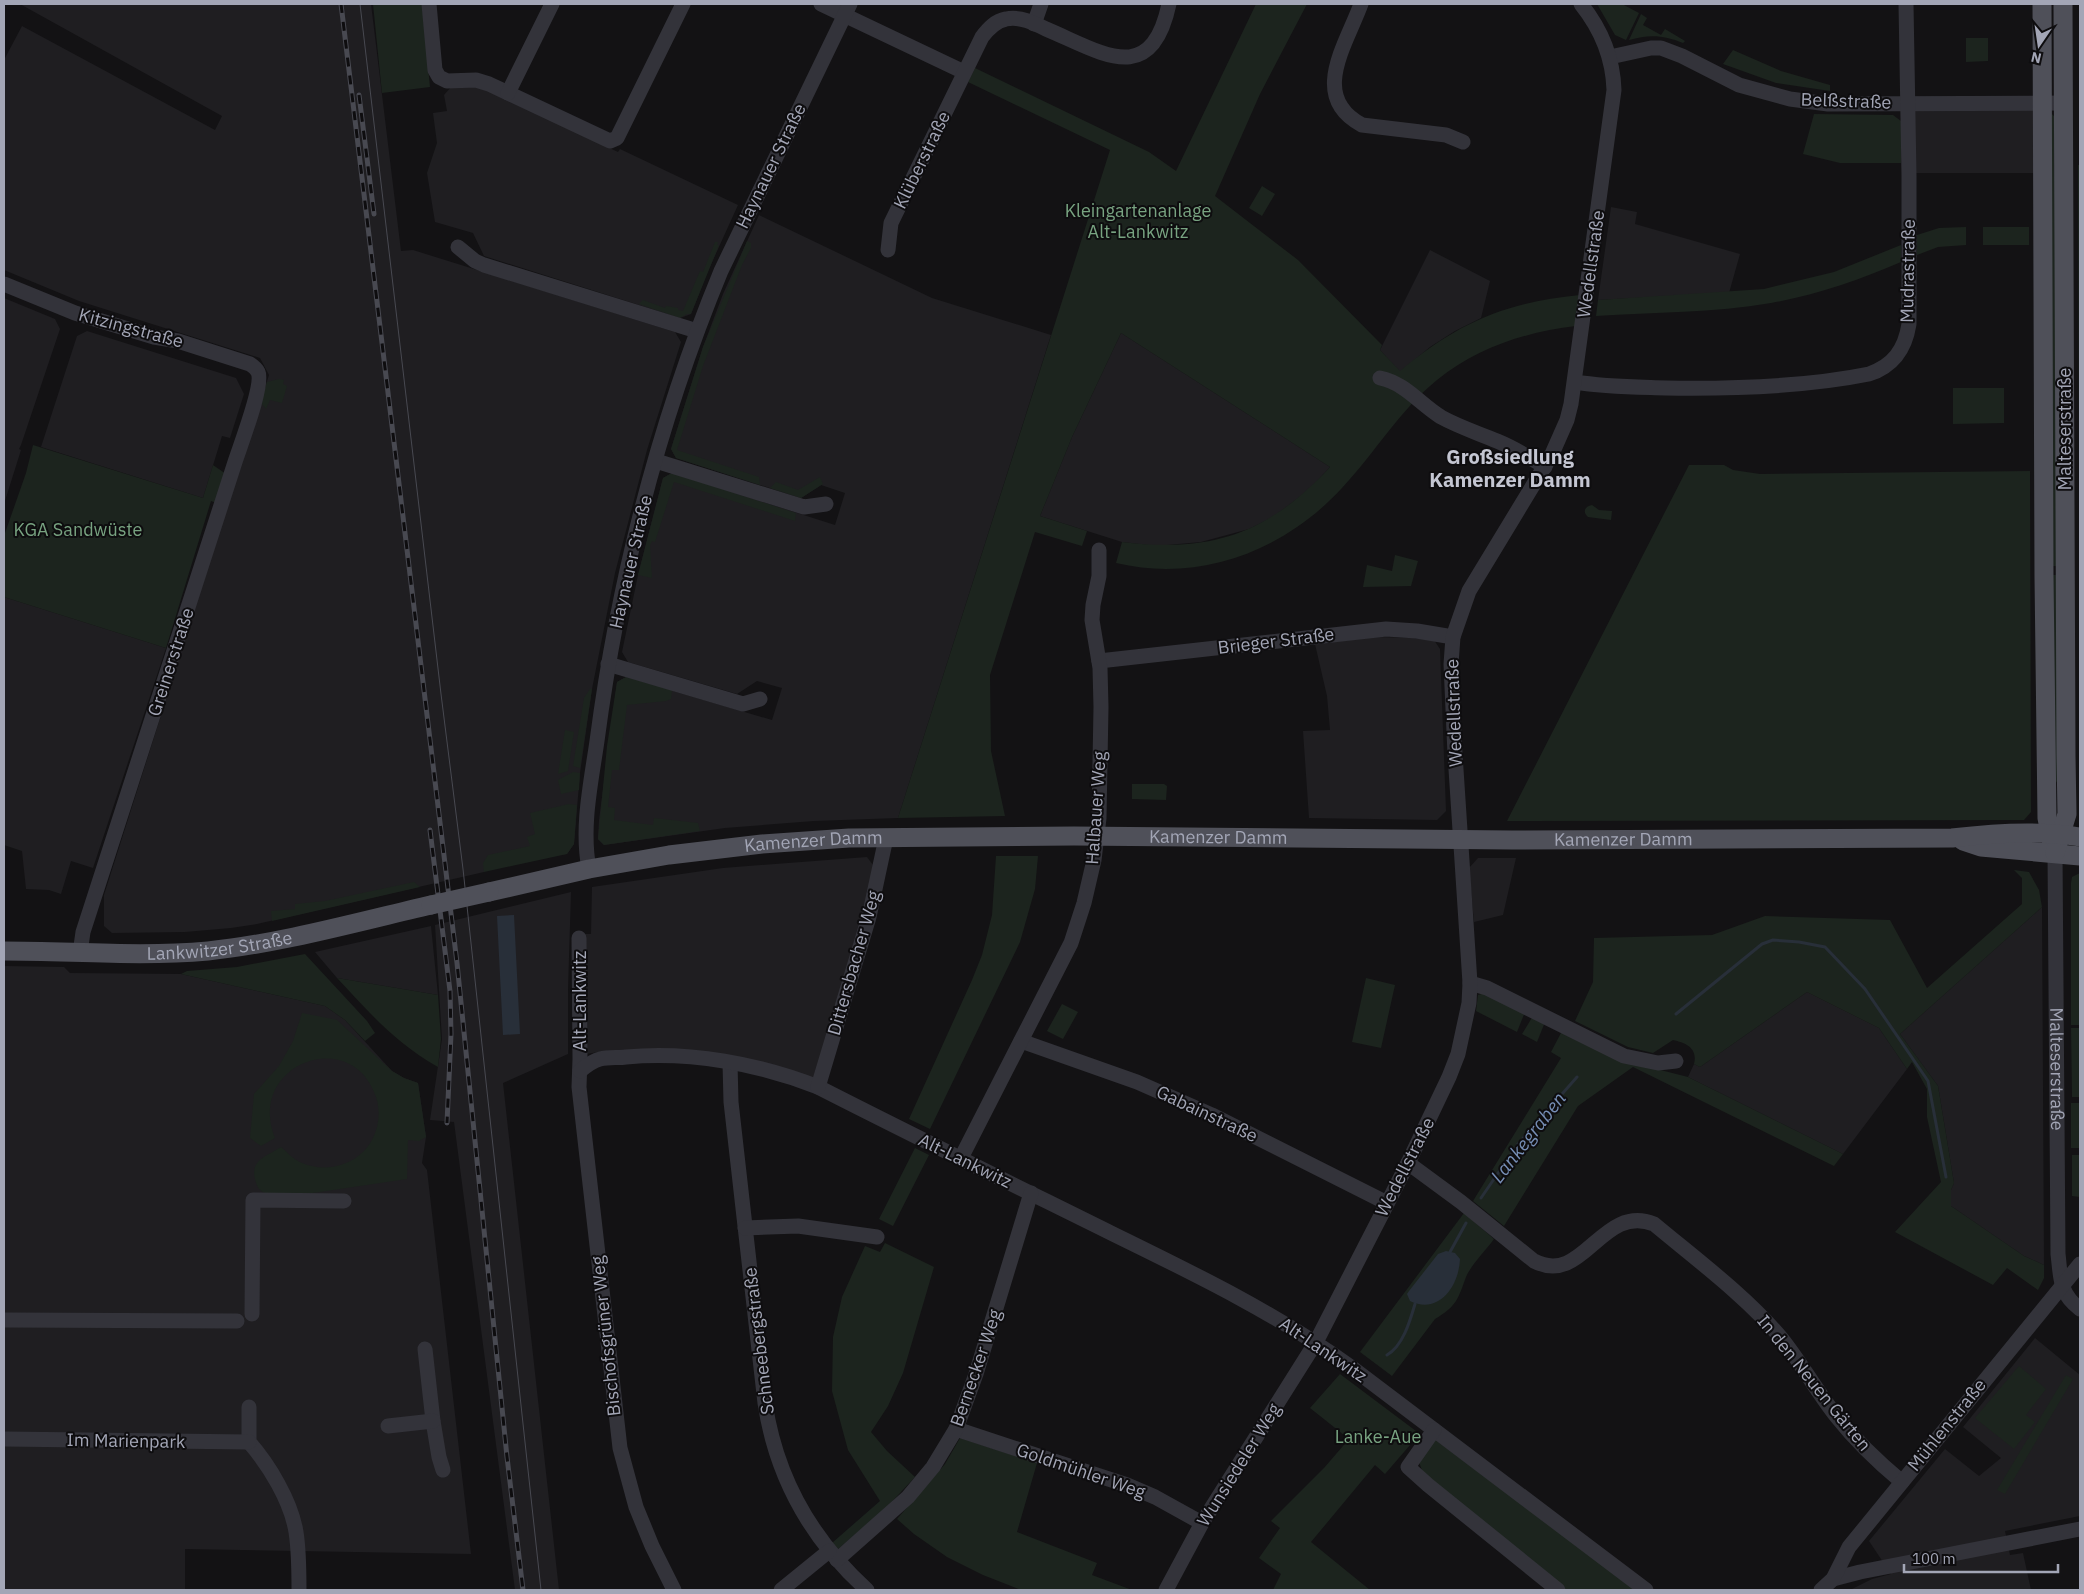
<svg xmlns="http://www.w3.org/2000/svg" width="2084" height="1594" font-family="'IBM Plex Sans',sans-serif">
  <rect width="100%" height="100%" fill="#131214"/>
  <path fill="#1f1e21" d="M 20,4 L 371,4 L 401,251 L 413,250 L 675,332 L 681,342 L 647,450 L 615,573 L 592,689 L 580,773 L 574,844 L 567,854 L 484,863 L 484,872 L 257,924 L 231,928 L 185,932 L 112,933 L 104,926 L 104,895 L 269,375 L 260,358 L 79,301 L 4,270 L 4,60 L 22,26 L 215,130 L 222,116 Z
    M 451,87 L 482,87 L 618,152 L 620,149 L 738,205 L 708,271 L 691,314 L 680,318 L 484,256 L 473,233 L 435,222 L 427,173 L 437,143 L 433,113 L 447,111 L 444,95 Z
    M 1914,110 L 2033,110 L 2034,112 L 2038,173 L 1913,173 Z
    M 1611,207 L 1637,212 L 1635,224 L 1740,254 L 1729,293 L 1598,300 Z
    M 759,215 L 932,298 L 1051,335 L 898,818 L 814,821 L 725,828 L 604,845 L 598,839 L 599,820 L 617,682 L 626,677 L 772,720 L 782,688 L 757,681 L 737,694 L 628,662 L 622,652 L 638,575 L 663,478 L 672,473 L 835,525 L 845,493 L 821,485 L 801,498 L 676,458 L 671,449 L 703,347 L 723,294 Z
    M 1430,250 L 1490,281 L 1481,318 L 1455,331 L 1430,347 L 1400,372 L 1380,350 Z
    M 4,298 L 55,319 L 60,329 L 21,445 L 19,449 L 21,450 L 4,504 Z
    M 87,331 L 236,378 L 244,394 L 230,438 L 222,436 L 203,498 L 41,447 L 77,336 Z
    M 1121,333 L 1330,467 L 1309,490 L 1273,517 L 1249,529 L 1201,542 L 1156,546 L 1122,542 L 1040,516 L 1072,437 Z
    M 4,597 L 166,648 L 93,868 L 71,861 L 61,894 L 49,890 L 26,889 L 22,851 L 4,845 Z
    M 1375,637 L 1414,638 L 1434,640 L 1440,649 L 1446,811 L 1437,820 L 1309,818 L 1303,731 L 1330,730 L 1327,696 L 1315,644 Z
    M 867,857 L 873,865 L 865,918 L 817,1076 L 812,1078 L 605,1051 L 586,1054 L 584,934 L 591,934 L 592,887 L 723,868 Z
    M 1478,858 L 1516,858 L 1503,915 L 1474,922 L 1469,868 Z
    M 571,892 L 568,990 L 568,1054 L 503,1083 L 559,1590 L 515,1590 L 454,1122 L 430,1120 L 442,1039 L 435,925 Z
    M 2042,907 L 2044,1265 L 2024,1256 L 1951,1206 L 1951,1190 L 1954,1183 L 1938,1086 L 1900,1034 Z
    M 431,926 L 438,995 L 337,978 L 315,952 Z
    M 4,966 L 64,967 L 70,973 L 181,974 L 325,1006 L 345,1020 L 392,1071 L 404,1078 L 418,1083 L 426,1137 L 422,1163 L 427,1170 L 471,1554 L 185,1549 L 185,1590 L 4,1590 Z
    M 1807,992 L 1879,1028 L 1907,1069 L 1843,1154 L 1688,1077 L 1694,1064 L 1700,1067 Z
    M 2035,1338 L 2080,1375 L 2080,1516 L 2005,1531 L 2010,1555 L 2023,1553 L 2031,1590 L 1850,1590 L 1872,1579 L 1891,1574 L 1869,1541 L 1945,1449 L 1979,1476 L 2001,1458 L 1963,1427 Z"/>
  <path fill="#1c241e" d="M 373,4 L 422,4 L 430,87 L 382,93 Z
    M 1256,4 L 1307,4 L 1260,94 L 1215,196 L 1298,260 L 1382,345 L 1380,350 L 1400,371 C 1457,323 1506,302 1580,295 L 1576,326 C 1525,332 1477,348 1437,380 C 1399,411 1375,453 1342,488 C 1284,551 1200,583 1116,563 L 1122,542 C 1212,553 1269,533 1330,467 L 1121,333 L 1072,437 L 1040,516 L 1087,531 L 1082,546 L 1035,532 L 990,675 L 991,751 L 1005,816 L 898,818 L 1110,150 L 968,82 L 975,68 L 1149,152 L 1176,171 Z
    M 1597,4 L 1622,4 L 1639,13 L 1626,40 L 1615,35 Z
    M 1641,14 L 1647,18 L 1643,25 L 1661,35 L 1665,29 L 1685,41 L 1683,43 C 1664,35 1649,34 1629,40 Z
    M 1966,38 L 1988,38 L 1988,61 L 1966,62 Z
    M 1733,50 L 1781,71 L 1830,85 L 1830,91 L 1776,83 L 1723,64 Z
    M 2051,113 L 2054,116 L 2054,167 L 2058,207 L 2057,566 L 2051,566 Z
    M 1814,114 L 1893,115 L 1901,121 L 1901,163 L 1840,163 L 1803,154 Z
    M 2078,165 L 2080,165 L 2080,768 L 2078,186 Z
    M 1262,186 L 1275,194 L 1262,216 L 1249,208 Z
    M 1966,227 L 1966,245 L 1938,247 L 1917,255 L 1917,235 L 1939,228 Z
    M 1983,227 L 2029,227 L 2029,245 L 1983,245 Z
    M 747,241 L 751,243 L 751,248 L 742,265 L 703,366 L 677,450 L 759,477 L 760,485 L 676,458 L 671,449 L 703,347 Z
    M 715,242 L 718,242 L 717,245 L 719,245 L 691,314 L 687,314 L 680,318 L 639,304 L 643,300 L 665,308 L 666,306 L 678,308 L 678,310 L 683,311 L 700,271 L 703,272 Z
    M 1901,245 L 1901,262 C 1859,280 1816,295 1771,303 C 1714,313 1654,312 1596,316 L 1598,300 L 1764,289 L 1834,272 Z
    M 279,379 L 284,380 L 283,384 L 287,386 L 282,403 L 270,400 L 266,409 L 260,402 L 267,382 Z
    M 1953,388 L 2004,388 L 2004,423 L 1953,424 Z
    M 33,445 L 203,498 L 213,465 L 226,474 L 217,503 L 211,501 L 166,648 L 4,597 L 4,536 L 26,473 Z
    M 1689,465 L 1724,465 L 1733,470 L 1760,474 L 2030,471 L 2031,812 L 2024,820 L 1507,821 Z
    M 672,473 L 796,513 L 795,521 L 674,482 L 655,542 L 652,541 L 650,545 L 652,578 L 638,575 L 663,478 Z
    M 820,477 L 823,484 L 801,498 L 770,488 L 776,482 L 798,490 Z
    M 1592,505 L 1599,510 L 1612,511 L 1611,520 L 1588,517 C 1582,512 1585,506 1592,505 Z
    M 1395,555 L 1418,561 L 1411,586 L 1363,587 L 1367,565 L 1392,571 Z
    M 2051,575 L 2057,575 L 2057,782 L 2055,781 Z
    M 626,677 L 672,690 L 671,699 L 666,701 L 627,705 L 619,770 L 612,770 L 608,807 L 615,808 L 614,820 L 653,825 L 654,818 L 698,823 L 700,831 L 604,845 L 598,839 L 607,746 L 617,682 Z
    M 590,689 L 592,689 L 580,768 L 573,766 L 584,698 Z
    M 565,730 L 574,732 L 568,771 L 558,774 Z
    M 573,772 L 580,773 L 579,790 L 561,794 L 558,780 Z
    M 1132,784 L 1164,784 L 1167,786 L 1166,800 L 1132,799 Z
    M 569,804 L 577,805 L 574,844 L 567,854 L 484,872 L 483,863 L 488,855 L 530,846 L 527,837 L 535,834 L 530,813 Z
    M 996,856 L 1038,856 L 1035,889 L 1020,942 L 930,1129 L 909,1119 L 972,980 L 982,955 L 992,915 Z
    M 2014,870 L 2029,872 L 2039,890 L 2042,907 L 1900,1034 L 1938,1086 L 1954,1183 L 1951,1190 L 1951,1206 L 2024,1256 L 2044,1265 L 2044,1278 L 2038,1290 L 2007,1268 L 1993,1285 L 1895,1232 L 1941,1182 L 1927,1117 L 1927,1089 L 1912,1062 L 1907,1069 L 1879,1028 L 1807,992 L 1700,1067 L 1694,1064 C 1698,1048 1686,1043 1673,1040 L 1653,1053 L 1628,1047 L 1575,1021 L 1593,982 L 1594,938 L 1712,935 L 1765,916 L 1890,920 L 1927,988 L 2022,904 L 2022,878 Z
    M 2080,873 L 2080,1025 L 2071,1025 L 2071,883 L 2072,877 Z
    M 414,882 L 420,887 L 272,921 L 271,911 L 295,909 L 295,904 L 325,901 Z
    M 305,954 L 367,1021 L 375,1033 L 365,1041 L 345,1020 L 325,1006 L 181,974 L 187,971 L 237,967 Z
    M 337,978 L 438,995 L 441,1039 L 438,1067 C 394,1042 370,1013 337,978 Z
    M 1366,978 L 1395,985 L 1381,1048 L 1352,1042 Z
    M 1485,993 L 1525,1012 L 1517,1032 L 1476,1011 L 1478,995 Z
    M 1062,1004 L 1078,1012 L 1063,1039 L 1047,1031 Z
    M 302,1013 L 337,1020 L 392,1071 L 404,1078 L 418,1083 L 426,1137 L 419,1141 L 408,1140 L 407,1179 L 313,1193 L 267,1194 C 259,1191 257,1187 255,1179 C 250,1160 267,1156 281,1147 C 288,1153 294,1160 302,1163 C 328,1174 359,1164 372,1140 C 380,1125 381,1107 374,1092 C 347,1026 246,1066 275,1138 L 261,1146 L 250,1138 L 254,1094 L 279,1066 L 293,1041 Z
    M 1533,1016 L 1545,1022 L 1537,1042 L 1522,1034 Z
    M 2071,1028 L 2080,1028 L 2080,1097 L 2072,1097 Z
    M 1562,1031 L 1621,1060 L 1688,1077 L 1843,1154 L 1834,1166 L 1633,1067 L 1578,1106 L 1504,1226 L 1473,1201 L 1561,1058 L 1551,1052 Z
    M 2071,1103 L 2080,1103 L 2080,1148 L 2071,1148 Z
    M 915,1148 L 929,1155 L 893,1226 L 879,1219 Z
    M 2072,1155 L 2080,1155 L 2080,1197 L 2072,1196 Z
    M 1464,1213 L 1494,1239 C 1487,1249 1471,1265 1466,1277 C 1458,1299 1457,1306 1435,1319 L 1392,1376 L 1360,1352 Z
    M 885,1243 L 934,1267 L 903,1373 L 888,1406 L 871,1432 L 887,1451 L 915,1477 L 886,1508 L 837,1550 L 832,1543 L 880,1501 L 848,1450 L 832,1391 L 833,1337 L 842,1297 L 865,1246 L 880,1252 Z
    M 2019,1366 L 2046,1389 L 2026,1415 L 2035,1422 L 2014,1449 L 1975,1418 Z
    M 1340,1374 L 1416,1431 L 1417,1437 L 1385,1474 L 1375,1465 L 1311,1542 L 1370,1590 L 1273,1590 L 1281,1574 L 1259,1558 L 1280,1528 L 1271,1521 L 1324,1468 L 1349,1439 L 1310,1408 Z
    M 2066,1375 L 2073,1379 L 2005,1494 L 1997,1490 Z
    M 960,1438 L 1037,1463 L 1017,1532 L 1097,1563 L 1092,1575 L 1132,1590 L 1087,1589 L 1086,1590 L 1021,1590 L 983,1575 L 947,1557 L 914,1534 L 897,1519 L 945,1464 Z
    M 1434,1439 L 1637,1590 L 1565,1590 L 1424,1476 L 1419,1462 Z"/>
  <path fill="#282f39" d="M 514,915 L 520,1034 L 503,1035 L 497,916 Z
    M 1446,1251 L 1455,1253 L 1460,1259 C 1459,1286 1439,1315 1410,1301 L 1407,1294 L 1409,1291 L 1438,1254 Z"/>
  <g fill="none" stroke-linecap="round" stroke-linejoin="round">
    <path stroke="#282f39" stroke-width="3" d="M 1676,1014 L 1762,944 L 1773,940 L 1799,942 L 1825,947 L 1865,989 L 1928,1081 L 1946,1177
      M 1481,1198 L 1518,1144 L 1577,1077
      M 1450,1252 L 1466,1223
      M 1387,1355 C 1403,1346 1410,1321 1415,1304"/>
    <g stroke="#33333a" stroke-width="15">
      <path d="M 429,4 L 435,70 L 439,77 L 447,81 L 476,80 L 489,84 L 610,141 L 617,138 L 619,134 L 683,4"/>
      <path d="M 821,4 L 964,72"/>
      <path d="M 1361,4 C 1346,45 1309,97 1362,125 L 1446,135 L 1463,142"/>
      <path d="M 1034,24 L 1041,4"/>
      <path d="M 1610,57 L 1651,48 L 1661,48 L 1682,56 L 1739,85 L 1790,99 L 1828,104 L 2064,103"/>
      <path d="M 508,93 L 552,4"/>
      <path d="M 458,247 L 475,261 L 484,265 L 697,331"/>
      <path d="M 888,250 L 891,223 L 982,37 C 988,29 995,21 1006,19 C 1020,16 1034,23 1046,29 C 1101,52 1151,89 1169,4"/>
      <path d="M 4,284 L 75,313 L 154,337 L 178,341 L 250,364 C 253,366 256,368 258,372 C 264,385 240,446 235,462 L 83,932 L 80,953"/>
      <path d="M 1380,378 C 1405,383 1420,404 1441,417 C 1459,427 1478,433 1497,441 C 1514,448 1529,457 1545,467"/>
      <path d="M 1575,382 C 1605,387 1636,387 1666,388 C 1731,389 1805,387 1869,374 C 1893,366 1905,350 1909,324 L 1909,176 L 1906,4"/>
      <path d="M 656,461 L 804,507 L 826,504"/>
      <path d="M 1099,661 L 1386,629 L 1417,631 L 1453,637"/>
      <path d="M 608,664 L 743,704 L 760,699"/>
      <path id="s1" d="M 2055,853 L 2058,1254 C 2061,1279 2059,1293 2080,1309"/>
      <path d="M 589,869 C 581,827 591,783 597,741 C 618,581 659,421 721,271 L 850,4"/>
      <path d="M 579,938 L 580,1059 L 579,1087 L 620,1448 L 636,1507 L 652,1546 L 674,1590"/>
      <path d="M 1470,983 L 1487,988 L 1624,1056 L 1658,1063 L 1676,1061"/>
      <path d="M 1021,1041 L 1137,1082 L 1212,1115 L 1387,1203"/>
      <path d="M 730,1063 L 731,1102 L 765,1403 C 776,1477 812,1540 867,1590"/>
      <path d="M 580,1071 C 586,1066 592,1061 600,1059 C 608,1057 618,1058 626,1057 C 691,1051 759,1064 818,1087 C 914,1136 1010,1183 1107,1231 C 1191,1272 1274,1312 1351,1367 L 1646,1590"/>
      <path d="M 818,1087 L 869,917 L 886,838"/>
      <path d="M 961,1158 L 1071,943 L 1084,903 L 1094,860 L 1099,818 L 1101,707 L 1100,668 L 1092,620 L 1093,605 L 1099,576 L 1099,550"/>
      <path d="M 1408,1163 L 1461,1202 L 1534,1261 C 1584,1287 1601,1203 1654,1224 C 1696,1259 1747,1297 1782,1339 C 1802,1364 1817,1392 1837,1417 C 1856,1441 1878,1462 1902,1482"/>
      <path d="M 745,1228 L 798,1226 L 877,1237"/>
      <path d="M 252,1314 L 253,1200 L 344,1201"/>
      <path d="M 4,1320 L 237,1321"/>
      <path d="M 425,1349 L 433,1421 L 439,1457 L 443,1470"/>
      <path d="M 249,1407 L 249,1442 C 269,1465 291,1501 296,1532 C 299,1551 299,1571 299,1590"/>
      <path d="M 388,1426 L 433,1421"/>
      <path d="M 956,1429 L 1127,1485 L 1155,1497 L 1202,1523"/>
      <path d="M 1434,1430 L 1408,1467 L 1428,1485 L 1558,1590"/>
      <path d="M 4,1439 L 249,1442"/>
      <path d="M 837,1560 L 908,1497 L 933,1467 L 956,1429 L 976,1374 L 1031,1193"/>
      <path d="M 1833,1579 L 1860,1572 L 2080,1529"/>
      <path d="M 781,1590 L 829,1551"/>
      <path d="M 1166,1590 L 1202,1523 L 1316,1342 L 1408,1163 L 1449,1077 L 1458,1054 L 1469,1003 L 1470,983 L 1455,754 L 1451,664 L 1453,637 L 1469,591 L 1552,454 L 1567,420 L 1571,404 L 1614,90 C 1613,57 1601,29 1581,4"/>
      <path d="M 1821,1590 L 1833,1579 L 1849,1547 L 2080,1264"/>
    </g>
    <g stroke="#4f5059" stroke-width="19">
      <path d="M 2042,4 L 2044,577 L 2047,818 L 2052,844"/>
      <path d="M 1963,841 L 1981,847 L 2080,856"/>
      <path d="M 2055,853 L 2067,814 L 2066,756 L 2063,4"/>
      <path id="s2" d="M 489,892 L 589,869 L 669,855 L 762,844 L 849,838 L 1074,836 L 1512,840 L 1952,838 C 1993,833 2041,830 2080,837"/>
      <path id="s3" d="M 4,951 C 72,951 140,957 208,951 C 283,943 357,922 431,905"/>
    </g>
    <path stroke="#484951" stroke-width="1" d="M 360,4 L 441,694 L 463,869 L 541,1590"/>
    <defs>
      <path id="rail" d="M 341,4 L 457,963 L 507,1457 L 523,1590
        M 359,95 L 374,214
        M 430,830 L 450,991 L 451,1034 L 447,1123"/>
    </defs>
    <use href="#rail" stroke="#484951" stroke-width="5"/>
    <use href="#rail" stroke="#0e0d0f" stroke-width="3" stroke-dasharray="9" stroke-linecap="butt"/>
    <path stroke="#4f5059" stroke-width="19" d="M 431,905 L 489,892"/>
  </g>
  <g text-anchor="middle" stroke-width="4" stroke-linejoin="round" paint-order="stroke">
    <g font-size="18" fill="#a3a6b6" stroke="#0e0d0f">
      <text transform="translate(1846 101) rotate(2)" y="6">Belßstraße</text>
      <text transform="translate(922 160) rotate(-64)" y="6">Klüberstraße</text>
      <text transform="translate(771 166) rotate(-64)" y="6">Haynauer Straße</text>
      <text transform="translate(1591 264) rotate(-82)" y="6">Wedellstraße</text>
      <text transform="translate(1908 271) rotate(-89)" y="6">Mudrastraße</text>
      <text transform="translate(131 328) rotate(15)" y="6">Kitzingstraße</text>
      <text transform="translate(2065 429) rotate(-90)" y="6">Malteserstraße</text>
      <text transform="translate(631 562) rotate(-77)" y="6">Haynauer Straße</text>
      <text transform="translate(1276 641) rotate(-7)" y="6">Brieger Straße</text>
      <text transform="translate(171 662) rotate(-72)" y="6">Greinerstraße</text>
      <text transform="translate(1454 713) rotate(-92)" y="6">Wedellstraße</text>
      <text transform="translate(1096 808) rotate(-86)" y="6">Halbauer Weg</text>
      <text dy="6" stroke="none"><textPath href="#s2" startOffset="734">Kamenzer Damm</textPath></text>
      <text dy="6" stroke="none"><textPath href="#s2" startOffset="1139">Kamenzer Damm</textPath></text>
      <text dy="6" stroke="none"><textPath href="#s2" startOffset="329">Kamenzer Damm</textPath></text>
      <text dy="6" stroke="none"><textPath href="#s3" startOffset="216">Lankwitzer Straße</textPath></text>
      <text transform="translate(854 963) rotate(-74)" y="6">Dittersbacher Weg</text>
      <text transform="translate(580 1001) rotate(-90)" y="6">Alt-Lankwitz</text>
      <text dy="6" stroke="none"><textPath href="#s1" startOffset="216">Malteserstraße</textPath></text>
      <text transform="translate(1207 1114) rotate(25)" y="6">Gabainstraße</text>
      <text transform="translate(965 1161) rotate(26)" y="6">Alt-Lankwitz</text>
      <text transform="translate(1405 1167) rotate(-63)" y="6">Wedellstraße</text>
      <text transform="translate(606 1336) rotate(-96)" y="6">Bischofsgrüner Weg</text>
      <text transform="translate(759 1341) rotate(-97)" y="6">Schneebergstraße</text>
      <text transform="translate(1323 1350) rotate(34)" y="6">Alt-Lankwitz</text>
      <text transform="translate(976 1368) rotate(-71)" y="6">Bernecker Weg</text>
      <text transform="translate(1814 1383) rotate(51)" y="6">In den Neuen Gärten</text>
      <text transform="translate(1947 1425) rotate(-51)" y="6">Mühlenstraße</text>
      <text transform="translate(126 1441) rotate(1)" y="6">Im Marienpark</text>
      <text transform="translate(1239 1465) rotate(-58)" y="6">Wunsiedeler Weg</text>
      <text transform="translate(1081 1471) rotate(19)" y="6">Goldmühler Weg</text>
    </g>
    <g font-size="18" fill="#78a381" stroke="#0e0d0f">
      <text x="1138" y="217">Kleingartenanlage<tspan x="1138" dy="21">Alt-Lankwitz</tspan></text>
      <text x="78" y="536">KGA Sandwüste</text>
      <text x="1378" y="1443">Lanke-Aue</text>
    </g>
    <g font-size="19" font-style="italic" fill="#768eb5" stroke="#0e0d0f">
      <text transform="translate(1528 1137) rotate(-52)" y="7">Lankegraben</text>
    </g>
    <g font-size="20" font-weight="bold" fill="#c4c6d2" stroke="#0e0d0f">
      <text x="1510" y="464">Großsiedlung<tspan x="1510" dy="23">Kamenzer Damm</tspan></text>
    </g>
  </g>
  <rect width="2084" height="1594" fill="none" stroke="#a3a6b6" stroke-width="10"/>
  <g transform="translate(2039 45) rotate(193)" stroke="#0e0d0f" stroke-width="4" paint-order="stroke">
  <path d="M0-4L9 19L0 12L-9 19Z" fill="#a3a6b6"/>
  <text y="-8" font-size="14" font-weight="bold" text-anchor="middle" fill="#a3a6b6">N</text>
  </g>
  <path d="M1904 1564v8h154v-8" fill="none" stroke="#a3a6b6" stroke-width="2.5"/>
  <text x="1912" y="1564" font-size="15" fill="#a3a6b6" stroke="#0e0d0f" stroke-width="4" paint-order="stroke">100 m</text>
</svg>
